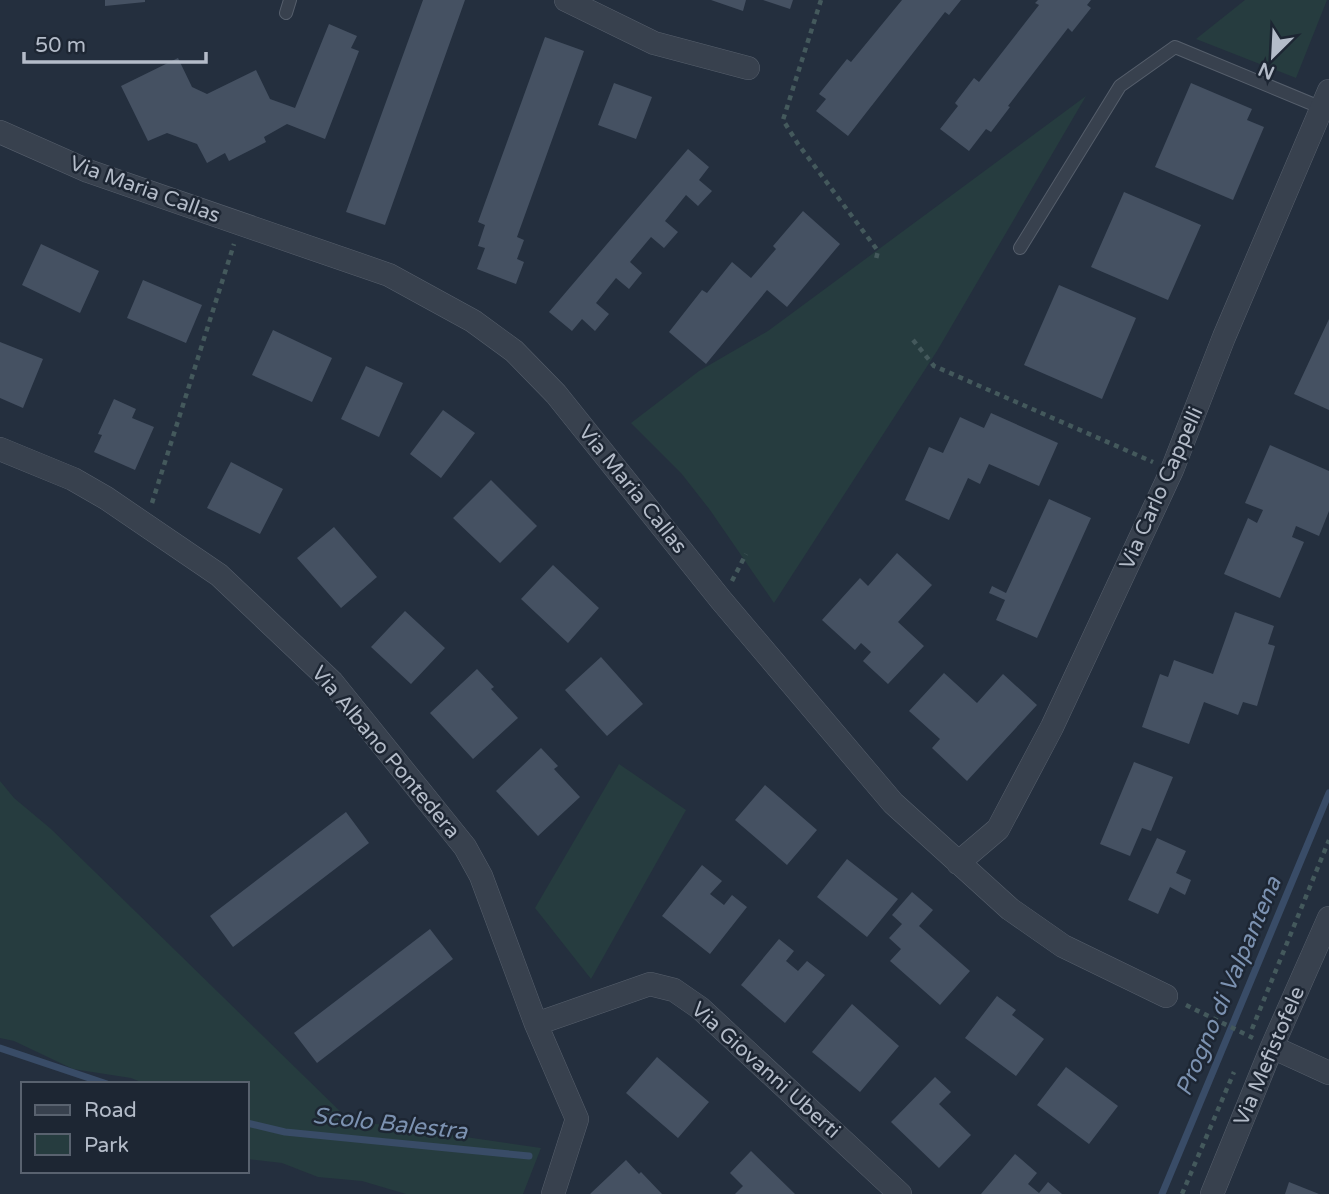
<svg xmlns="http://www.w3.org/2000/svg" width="1329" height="1194" font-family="'Varela Round',sans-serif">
  <rect width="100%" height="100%" fill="#242f3e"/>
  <path fill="#263c3f" d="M 1245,0 L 1327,0 L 1296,78 L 1196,39 Z
    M 1086,96 L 937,351 L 774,603 L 710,510 L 681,473 L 631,423 L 699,371 L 768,331 Z
    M 619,764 L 686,810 L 591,979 L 535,908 Z
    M 0,781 L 14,798 L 51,829 L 349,1120 L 541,1148 L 523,1194 L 406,1194 L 362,1181 L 318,1177 L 282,1163 L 247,1159 L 247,1084 L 146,1084 L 131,1078 L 73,1069 L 14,1041 L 0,1038 Z"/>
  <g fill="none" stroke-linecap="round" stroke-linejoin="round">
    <path stroke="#394c67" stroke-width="7" d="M 0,1048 L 107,1084
      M 247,1123 L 285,1132 L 529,1156
      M 1162,1194 L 1329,793"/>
  </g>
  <path fill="#455162" d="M 105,0 L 145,0 L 145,2 L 105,6 Z
    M 423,0 L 465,0 L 385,225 L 346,212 Z
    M 711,0 L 746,0 L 743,11 Z
    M 763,0 L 793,0 L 790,9 Z
    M 902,0 L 961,0 L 949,15 L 945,12 L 848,136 L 816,111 L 826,99 L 819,94 L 847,59 L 851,62 Z
    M 1038,0 L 1091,0 L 1087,5 L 1091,8 L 1072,32 L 1068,28 L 1008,106 L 1010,107 L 991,132 L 986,129 L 969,151 L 940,129 L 958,106 L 955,103 L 974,78 L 979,82 L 1039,5 L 1035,3 Z
    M 329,24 L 357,36 L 351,48 L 359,51 L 325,139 L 287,124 L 264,137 L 266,142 L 229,161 L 225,153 L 207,163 L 197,144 L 167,133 L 148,141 L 121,86 L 178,58 L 192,87 L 207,94 L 256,70 L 270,99 L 295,108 Z
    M 545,37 L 584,51 L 517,237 L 524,240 L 517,259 L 524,262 L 516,284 L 477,269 L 485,248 L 478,246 L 485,225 L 478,222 Z
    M 614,83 L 652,97 L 636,139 L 598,125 Z
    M 1191,83 L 1252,109 L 1247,120 L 1264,127 L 1233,200 L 1155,167 Z
    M 688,149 L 709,167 L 699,180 L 712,191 L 698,206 L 686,195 L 665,221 L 678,232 L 664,248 L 651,237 L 630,262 L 642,273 L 629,289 L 616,278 L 596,303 L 609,314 L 595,331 L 582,319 L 572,331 L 549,312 Z
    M 1124,192 L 1201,225 L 1168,300 L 1091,267 Z
    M 803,211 L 840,244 L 787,307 L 767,290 L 706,364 L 669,332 L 702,290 L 707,293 L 732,262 L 751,278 L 776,249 L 773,246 Z
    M 41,244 L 99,271 L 80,313 L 22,285 Z
    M 143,280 L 202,305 L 186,343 L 127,318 Z
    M 1059,285 L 1136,318 L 1102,399 L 1024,365 Z
    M 1329,319 L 1329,410 L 1294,394 Z
    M 273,330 L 332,358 L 312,402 L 252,375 Z
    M 0,342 L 43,359 L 23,408 L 0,398 Z
    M 366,366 L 403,383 L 379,437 L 341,419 Z
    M 114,399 L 136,409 L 132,418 L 154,427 L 135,470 L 94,452 L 102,435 L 98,434 Z
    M 443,410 L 475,433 L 441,478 L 410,454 Z
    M 991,413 L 1058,443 L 1039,486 L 989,464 L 980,484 L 968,478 L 949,520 L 905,500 L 929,447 L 943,453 L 960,417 L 984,428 Z
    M 1270,445 L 1329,471 L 1329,511 L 1319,536 L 1296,526 L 1292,537 L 1304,542 L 1280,598 L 1224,574 L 1248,518 L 1257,523 L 1263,510 L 1245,503 Z
    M 231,462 L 283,489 L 260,534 L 207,508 Z
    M 491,480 L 537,526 L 500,563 L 453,518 Z
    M 1049,499 L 1091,518 L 1037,638 L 996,620 L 1005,600 L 989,593 L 992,586 L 1006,593 Z
    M 334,527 L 377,577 L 341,608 L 297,558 Z
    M 897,553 L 932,585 L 898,622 L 924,646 L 888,684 L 863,661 L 871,652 L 861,643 L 855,650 L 822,620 L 860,578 L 868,586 Z
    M 553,565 L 599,608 L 568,643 L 521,599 Z
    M 405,611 L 445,648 L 411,684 L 371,647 Z
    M 1235,612 L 1274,626 L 1268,644 L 1275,646 L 1257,706 L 1243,702 L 1238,715 L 1204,702 L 1189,744 L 1142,727 L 1160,674 L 1168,677 L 1174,660 L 1213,674 Z
    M 601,657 L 643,704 L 607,736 L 565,690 Z
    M 477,669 L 494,687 L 491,689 L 518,718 L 473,759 L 430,713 Z
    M 944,673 L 977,703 L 1003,674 L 1037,705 L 967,781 L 932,748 L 940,739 L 909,711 Z
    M 541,748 L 558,766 L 554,769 L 580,797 L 538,836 L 496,791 Z
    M 1134,762 L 1173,777 L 1151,831 L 1142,828 L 1130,856 L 1100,844 Z
    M 765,785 L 817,830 L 787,865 L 735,820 Z
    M 346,812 L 369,843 L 233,947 L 210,916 Z
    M 1157,838 L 1186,851 L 1176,873 L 1191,880 L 1185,895 L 1170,887 L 1158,914 L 1128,900 Z
    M 847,859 L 898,899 L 867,937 L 817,897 Z
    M 702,865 L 722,881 L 710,894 L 724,905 L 732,895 L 747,907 L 710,954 L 662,916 Z
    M 912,892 L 933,910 L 919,926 L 970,971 L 940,1005 L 890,961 L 901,949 L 889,938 L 902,924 L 892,915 Z
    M 430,929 L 453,959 L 317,1063 L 294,1033 Z
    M 779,939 L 794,951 L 786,961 L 798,971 L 807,961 L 825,975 L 785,1023 L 741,985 Z
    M 997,996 L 1016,1010 L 1012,1015 L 1044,1039 L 1016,1076 L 965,1038 Z
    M 852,1004 L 899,1046 L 860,1092 L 812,1052 Z
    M 657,1057 L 709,1102 L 678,1138 L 626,1093 Z
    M 1066,1067 L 1118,1106 L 1089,1144 L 1037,1105 Z
    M 935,1077 L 951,1092 L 939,1104 L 971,1135 L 939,1168 L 891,1122 Z
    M 751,1151 L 795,1194 L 735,1194 L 743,1186 L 730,1173 Z
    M 1015,1154 L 1037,1173 L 1028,1184 L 1039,1193 L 1048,1182 L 1062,1194 L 981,1194 Z
    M 626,1160 L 639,1174 L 641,1172 L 662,1194 L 590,1194 Z
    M 1289,1182 L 1319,1194 L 1285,1194 Z"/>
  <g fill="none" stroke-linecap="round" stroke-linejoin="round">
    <defs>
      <path id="service" d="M 286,13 L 290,0
        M 1020,248 L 1120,86 L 1175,47 L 1322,108"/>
      <path id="minor" d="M 566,0 L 654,43 L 748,68
        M 0,132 L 88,171 L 389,275 L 473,321 L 514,351 L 556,394 L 721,600 L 893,803 L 1010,909 L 1063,946 L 1166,996
        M 0,449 L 73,479 L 106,498 L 219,575 L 332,682 L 465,847 L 481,876 L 536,1024 L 577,1119 L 553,1194
        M 958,863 L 998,829 L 1052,727 L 1172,470 L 1224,337 L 1329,91
        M 536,1024 L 650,984 L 674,990 L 700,1008 L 900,1194
        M 1272,1047 L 1329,1073
        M 1212,1194 L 1272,1047 L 1329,918"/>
    </defs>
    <use href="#service" stroke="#565f6c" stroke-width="14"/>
    <use href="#minor" stroke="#565f6c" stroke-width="24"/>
    <path stroke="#44595c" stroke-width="4.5" stroke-dasharray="5 5" stroke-linecap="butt" d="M 821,0 L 783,120 L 798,144 L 878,251 L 876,259
      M 913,340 L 934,366 L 1153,462
      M 152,503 L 234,244
      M 732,581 L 746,554
      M 1186,1005 L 1253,1038
      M 1252,1029 L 1329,840
      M 1182,1194 L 1234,1072"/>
    <use href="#service" stroke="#38414e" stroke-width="12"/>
    <use href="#minor" stroke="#38414e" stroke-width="23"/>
  </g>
  <g text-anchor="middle" stroke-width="5" stroke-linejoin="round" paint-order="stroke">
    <g font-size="21" fill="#b4bcc9" stroke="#1d2633">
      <text transform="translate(145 189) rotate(20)" y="7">Via Maria Callas</text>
      <text transform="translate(1161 488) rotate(-66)" y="7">Via Carlo Cappelli</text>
      <text transform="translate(633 489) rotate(51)" y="7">Via Maria Callas</text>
      <text transform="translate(386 752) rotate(50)" y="7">Via Albano Pontedera</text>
      <text transform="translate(1269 1056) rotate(-67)" y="7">Via Mefistofele</text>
      <text transform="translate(766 1070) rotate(42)" y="7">Via Giovanni Uberti</text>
    </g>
    <g font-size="23" font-style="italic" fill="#7c92b1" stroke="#1d2633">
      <text transform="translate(1228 986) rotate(-67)" y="8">Progno di Valpantena</text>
      <text transform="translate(390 1123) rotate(6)" y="8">Scolo Balestra</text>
    </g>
  </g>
  <rect x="21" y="1082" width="228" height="91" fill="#1d2633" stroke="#59626f" stroke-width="2"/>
  <rect x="35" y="1105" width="35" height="10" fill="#38414e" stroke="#59626f" stroke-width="2"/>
  <text x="84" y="1117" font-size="21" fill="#b4bcc9">Road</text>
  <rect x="35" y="1134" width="35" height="21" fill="#263c3f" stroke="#59626f" stroke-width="2"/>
  <text x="84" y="1152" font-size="21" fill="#b4bcc9">Park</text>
  <g transform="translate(1273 56) rotate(204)" stroke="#1d2633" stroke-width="5" paint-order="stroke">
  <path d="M0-5L12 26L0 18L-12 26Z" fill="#b4bcc9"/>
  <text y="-10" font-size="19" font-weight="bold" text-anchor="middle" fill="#b4bcc9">N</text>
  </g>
  <path d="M24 52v10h182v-10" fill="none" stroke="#b4bcc9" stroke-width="3.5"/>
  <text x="35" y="52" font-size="21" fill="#b4bcc9" stroke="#1d2633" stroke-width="5" paint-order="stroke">50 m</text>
</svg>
